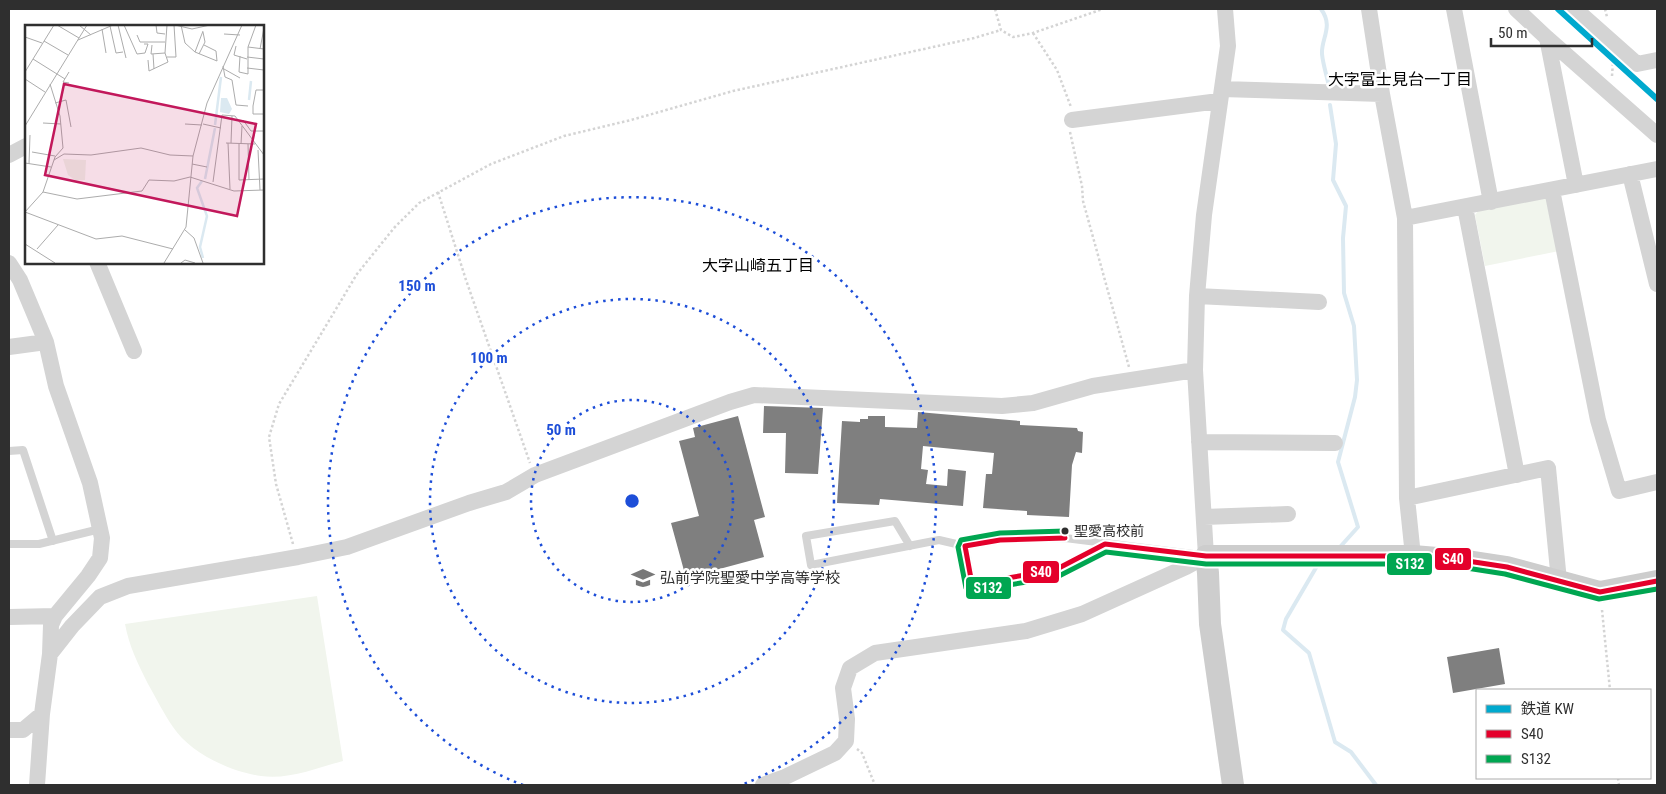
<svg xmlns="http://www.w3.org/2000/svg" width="1666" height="794" font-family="'Roboto Condensed','Noto Sans JP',sans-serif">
  <rect width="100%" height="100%" fill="#fff"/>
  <path fill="#f1f5ed" d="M 1545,197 L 1549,201 L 1559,251 L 1485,266 L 1475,215 L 1479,210 Z
    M 317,596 L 343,761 C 317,768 288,780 261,776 C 231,772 190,753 173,727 C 164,714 156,698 148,684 C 138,664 129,646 125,624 Z"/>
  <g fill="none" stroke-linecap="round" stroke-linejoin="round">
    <path stroke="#dbe9f1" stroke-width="4" d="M 1321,9 C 1334,27 1321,38 1322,54 C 1323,64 1326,73 1328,82
      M 1330,105 L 1336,144 L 1333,180 L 1346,206 L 1343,238 L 1344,293 L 1354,326 L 1357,380 L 1355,397 L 1338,462 L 1358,527 L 1340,547
      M 1317,566 L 1286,619 L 1283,630 L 1309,653 L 1335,742 L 1351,752 L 1376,785"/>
  </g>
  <path fill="#7f7f7f" d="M 764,406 L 823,408 L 818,474 L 785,473 L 786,433 L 763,433 Z
    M 918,412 L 1020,421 L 1020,425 L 1077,428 L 1078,431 L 1083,432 L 1082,453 L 1076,452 L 1072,465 L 1069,517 L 1027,515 L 1027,511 L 983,508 L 986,474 L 992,474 L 994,453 L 923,446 L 921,469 L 928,470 L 926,484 L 947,486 L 948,469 L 966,471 L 963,506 L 880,499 L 879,505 L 837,503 L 842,421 L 860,422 L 860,419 L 868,419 L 868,416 L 885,416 L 885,427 L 917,428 Z
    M 738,416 L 765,517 L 754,520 L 764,557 L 686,578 L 671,523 L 699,516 L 679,441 L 695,437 L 693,428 Z
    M 1499,648 L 1505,684 L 1453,693 L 1447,657 Z"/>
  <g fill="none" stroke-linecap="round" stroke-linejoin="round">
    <path stroke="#d4d4d4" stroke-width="2.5" stroke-dasharray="2.5 2.5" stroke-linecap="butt" d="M 995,9 L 1001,30 L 1013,37 L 1033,33 L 1103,9
      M 1605,9 L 1607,17
      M 1033,33 L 1057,70 L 1071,107
      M 1612,76 L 1613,62
      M 1070,132 L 1082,186 L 1083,201 L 1129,367
      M 438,192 L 466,280 L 530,463
      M 293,544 L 276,484 L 269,437 L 279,404 L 357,274 L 394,228 L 419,203 L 491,164 L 564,136 L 631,120 L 733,91 L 974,38 L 1001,30
      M 1602,610 L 1610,690
      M 857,749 L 862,753 L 875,785
      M 1618,778 L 1619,785"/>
    <path stroke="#d4d4d4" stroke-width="8" d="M 9,451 L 23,450 L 53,541
      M 9,544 L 39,544 L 100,529
      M 1105,544 L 1055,570 L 972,584 L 965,546 L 1000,540 L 1065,538 L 1201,555
      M 910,546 L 895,521 L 806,536 L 811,565 L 939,540 L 965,546"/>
    <path stroke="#d4d4d4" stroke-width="16" d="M 1369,9 L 1382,94 L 1405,218 L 1407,498 L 1413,556
      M 1454,9 L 1491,202
      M 1516,9 L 1547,38 L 1657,135
      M 1575,9 L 1637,64 L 1657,60
      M 1547,38 L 1576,185
      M 1222,89 L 1382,94
      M 1072,120 L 1219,101
      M 9,155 L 26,146
      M 1630,174 L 1657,284
      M 1552,190 L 1598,420 L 1619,491 L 1657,482
      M 1465,207 L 1517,475
      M 1405,218 L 1657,169
      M 97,262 L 134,351
      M 9,263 L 20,280 L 46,342 L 56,386 L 90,483 L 102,538 L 100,558 L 88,576 L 55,616 L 51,625 L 50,654 L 42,714 L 37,785
      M 1197,296 L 1319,302
      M 9,347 L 46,342
      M 1199,442 L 1335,443
      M 1407,498 L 1548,468 L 1559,581
      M 1204,517 L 1288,514
      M 9,617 L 55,616
      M 50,654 L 72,626 L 100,597 L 128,586 L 298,557 L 347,547 L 469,503 L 506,492 L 535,475 L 730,402 L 754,395 L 1002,406 L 1033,403 L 1093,386 L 1195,370
      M 9,730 L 23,730 L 42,714
      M 763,785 L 785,777 L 835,753 L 846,741 L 847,719 L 843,688 L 850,668 L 875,653 L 1026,631 L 1082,614 L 1186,567 L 1206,556 L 1195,370 L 1197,296 L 1204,215 L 1228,46 L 1225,9"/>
    <path stroke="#cdcdcd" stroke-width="22" d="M 1233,785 L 1210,624 L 1208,573 L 1206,556 L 1413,556 L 1461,560 L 1507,567 L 1600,592 L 1657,581"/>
    <defs>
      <path id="bus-1" d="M 1065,538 L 1000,540 L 965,546 L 972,584 L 1055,570 L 1105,544 L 1206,556 L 1413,556 L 1461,560 L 1507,567 L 1600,592 L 1657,581"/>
      <path id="bus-2" d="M 1065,531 L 1000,533 L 961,540 L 958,547 L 966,588 L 973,591 L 1057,577 L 1106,552 L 1206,564 L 1413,564 L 1460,567 L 1505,574 L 1599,599 L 1657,589"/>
    </defs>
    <use href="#bus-1" stroke="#fff" stroke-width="9"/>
    <use href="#bus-2" stroke="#fff" stroke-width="9"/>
    <use href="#bus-1" stroke="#e4002b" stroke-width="5"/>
    <use href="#bus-2" stroke="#00a651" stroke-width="5"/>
    <defs>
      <path id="rail-1" d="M 1558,9 L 1657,99"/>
    </defs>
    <use href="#rail-1" stroke="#fff" stroke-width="10"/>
    <use href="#rail-1" stroke="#00a9ce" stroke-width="6"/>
  </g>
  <g fill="none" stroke="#1d4ed8" stroke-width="2.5" stroke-dasharray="2.5 5">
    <circle cx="632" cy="501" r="101"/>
    <circle cx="632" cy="501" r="202"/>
    <path d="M523 785A304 304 0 1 1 741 785"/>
  </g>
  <defs>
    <symbol id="school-bare" viewBox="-9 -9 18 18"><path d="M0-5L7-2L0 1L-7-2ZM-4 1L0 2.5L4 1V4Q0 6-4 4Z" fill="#787878" stroke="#fff" stroke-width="2.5" paint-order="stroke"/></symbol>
  </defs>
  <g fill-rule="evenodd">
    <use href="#school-bare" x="627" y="562" width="32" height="32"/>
  </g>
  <circle fill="#2f2f2f" stroke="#fff" stroke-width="2" cx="1065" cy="531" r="4.5"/>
  <g text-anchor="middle" stroke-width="5" stroke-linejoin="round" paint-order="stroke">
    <g font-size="14" fill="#2f2f2f" stroke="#fff" text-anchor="start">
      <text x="1074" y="536">聖愛高校前</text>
    </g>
    <g font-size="15" fill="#2f2f2f" stroke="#fff" text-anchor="start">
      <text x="660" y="583">弘前学院聖愛中学高等学校</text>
    </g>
    <g font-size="16" fill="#000" stroke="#fff">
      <text x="1400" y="85">大字富士見台一丁目</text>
      <text x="758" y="271">大字山崎五丁目</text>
    </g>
  </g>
  <g transform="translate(25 25)">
    <rect width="239" height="239" fill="#fff"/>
    <path d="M 38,134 L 61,135 L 60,155 L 50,155 L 43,150 Z" fill="#f1f5ed"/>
    <path d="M 196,73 L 202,73 L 207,84 L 204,89 L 195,87 Z" fill="#dbe9f1"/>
    <path fill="none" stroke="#dbe9f1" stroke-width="2.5" d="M 224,75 L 226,56M 190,100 L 196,52M 180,154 L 190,103M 177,156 L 172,163 L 182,191 L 175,222 L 178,233"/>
    <path fill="none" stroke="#acacac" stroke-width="1" d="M 32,0 L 54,13M 54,0 L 66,10M 93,0 L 101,33M 99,0 L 112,29 L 120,28 L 123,19 L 119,19M 131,0 L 132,8 L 140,9M 150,0 L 167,4 L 185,0M 156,0 L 160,18 L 170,27M 231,0 L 223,22 L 239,24M 85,1 L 91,28 L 98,27M 77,4 L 81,28M 178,6 L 170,27 L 192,36 L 191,26 L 179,20M 199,9 L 215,10M 112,10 L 115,17 L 140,17M 0,12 L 17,18M 53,15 L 88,0M 19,16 L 43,30M 127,20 L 126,29 L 140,28M 211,21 L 209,30 L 222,34M 235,24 L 239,3M 128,29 L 129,44M 174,29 L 180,17 L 178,7M 215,31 L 214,47 L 223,49 L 223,22M 142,32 L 151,32 L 149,0M 222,32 L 239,34M 8,34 L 40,54M 123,35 L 124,46 L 143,37 L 140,28 L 142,0M 198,41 L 200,52 L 207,55 L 211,80 L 223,81M 222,43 L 239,45M 199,44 L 215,53M 0,47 L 29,0M 0,54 L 20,67M 44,58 L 38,57 L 44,47M 239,65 L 231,65 L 228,81 L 228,89 L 239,89M 30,78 L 41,75 L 46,102M 218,95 L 226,106 L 238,106M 18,98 L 36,99M 160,99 L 177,100M 178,99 L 196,103M 0,101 L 62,0M 201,118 L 230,119M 203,118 L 205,164M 206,118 L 207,91M 214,119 L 214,155 L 239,154M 216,119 L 217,101M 223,119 L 224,155M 233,125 L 235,165M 7,127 L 30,131M 29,135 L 39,129 L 66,130 L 116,123 L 145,130 L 168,131M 0,138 L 26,142M 4,139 L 5,110M 167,139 L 182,142M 188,157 L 197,90 L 210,91 L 239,130M 18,167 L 52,174 L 117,166 L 124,155 L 149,156 L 165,152 L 209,166 L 239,165M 0,187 L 71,214 L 97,211 L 148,224M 0,187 L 18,167 L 30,132 L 38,123 L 35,91 L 25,59M 160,205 L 169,213 L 178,238M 0,219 L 30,238M 12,224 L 33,200M 139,238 L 161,202 L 168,131 L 182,78 L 217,0M 156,238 L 160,235 L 170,238"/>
    <path fill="#c2185b" fill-opacity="0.15" stroke="#c2185b" stroke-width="2.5" d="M 39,59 L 231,99 L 212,191 L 20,150 Z"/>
    <rect width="239" height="239" fill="none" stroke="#2f2f2f" stroke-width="2.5"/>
  </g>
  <circle cx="632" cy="501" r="8" fill="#1d4ed8" stroke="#fff" stroke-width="2.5"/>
  <g font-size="15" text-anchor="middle" font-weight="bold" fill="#1d4ed8" stroke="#fff" stroke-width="5" stroke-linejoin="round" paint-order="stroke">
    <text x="417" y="291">150 m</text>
    <text x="489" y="363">100 m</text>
    <text x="561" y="435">50 m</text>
  </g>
  <g stroke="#fff" stroke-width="2">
    <rect x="1434" y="547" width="38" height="24" rx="5" fill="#e4002b"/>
    <rect x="1386" y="552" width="47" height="24" rx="5" fill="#00a651"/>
    <rect x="1022" y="560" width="38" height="24" rx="5" fill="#e4002b"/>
    <rect x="965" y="576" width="47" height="24" rx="5" fill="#00a651"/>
  </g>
  <g font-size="14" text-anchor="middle" font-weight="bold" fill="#fff">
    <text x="1453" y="564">S40</text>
    <text x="1410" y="569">S132</text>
    <text x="1041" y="577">S40</text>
    <text x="988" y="593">S132</text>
  </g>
  <rect width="1666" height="794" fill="none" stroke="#2f2f2f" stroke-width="20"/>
  <rect x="1476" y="689" width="175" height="90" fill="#ffffff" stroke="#acacac"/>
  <rect x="1486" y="705" width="25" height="8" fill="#00a9ce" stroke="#acacac"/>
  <text x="1521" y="714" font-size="15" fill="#2f2f2f">鉄道 KW</text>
  <rect x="1486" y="730" width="25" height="8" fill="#e4002b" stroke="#acacac"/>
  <text x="1521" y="739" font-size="15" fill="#2f2f2f">S40</text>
  <rect x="1486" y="755" width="25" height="8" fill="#00a651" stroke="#acacac"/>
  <text x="1521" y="764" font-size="15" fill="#2f2f2f">S132</text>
  <path d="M1491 38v8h101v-8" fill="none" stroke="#2f2f2f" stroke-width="2.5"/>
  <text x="1498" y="38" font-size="15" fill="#2f2f2f" stroke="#ffffff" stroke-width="4" paint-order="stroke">50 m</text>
</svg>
